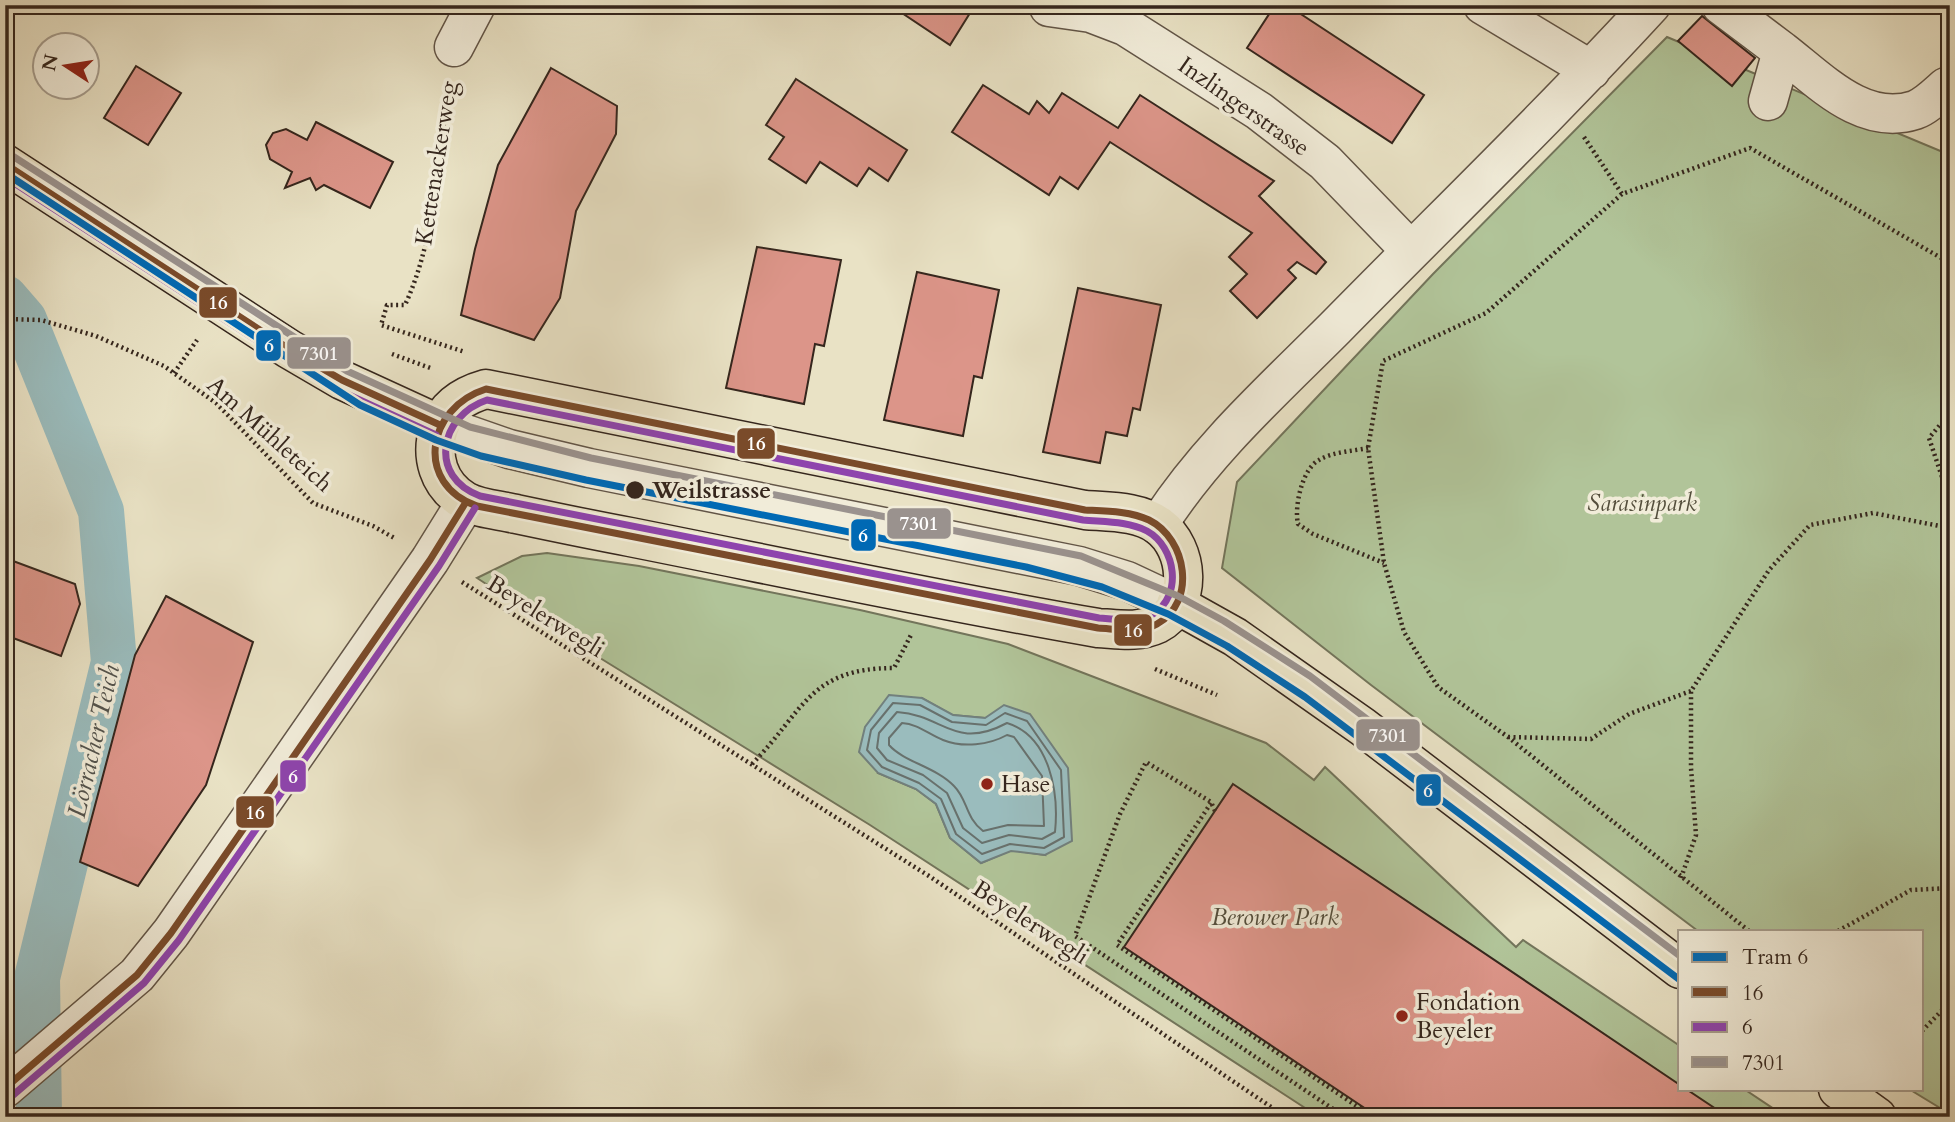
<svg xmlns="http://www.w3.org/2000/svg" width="1955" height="1122" font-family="Cardo,serif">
  <rect width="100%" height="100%" fill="#e9e2c5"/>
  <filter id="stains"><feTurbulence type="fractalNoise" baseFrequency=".00286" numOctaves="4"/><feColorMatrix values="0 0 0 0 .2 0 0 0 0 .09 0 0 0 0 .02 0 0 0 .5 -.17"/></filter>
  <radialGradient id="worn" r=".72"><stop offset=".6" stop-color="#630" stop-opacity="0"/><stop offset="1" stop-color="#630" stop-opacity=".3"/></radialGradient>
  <path fill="#b1c499" stroke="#73755b" stroke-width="2" fill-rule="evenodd" d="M 1667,37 L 1950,155 L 1950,1114 L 1909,1089 L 1922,1089 L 1922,931 L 1698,931 L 1371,685 L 1222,568 L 1237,482 L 1433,274 Z
    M 547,553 L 639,566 L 860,610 L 1008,644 L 1266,743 L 1314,780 L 1325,767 L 1516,947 L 1523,940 L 1680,1046 L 1680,1089 L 1744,1089 L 1786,1117 L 1319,1117 L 870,825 L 579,645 L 477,578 L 522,556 ZM 922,698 L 952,715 L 985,718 L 1045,855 L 1011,850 L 981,863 L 950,838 L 936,804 L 916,789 L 878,773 Z"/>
  <path fill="#9abcbd" stroke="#72807d" stroke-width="2" d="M 889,695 L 922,698 L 953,715 L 985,718 L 1004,705 L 1030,714 L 1068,768 L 1072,841 L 1045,855 L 1011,851 L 981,863 L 950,838 L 936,804 L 916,789 L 878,773 L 859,752 L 865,727 Z"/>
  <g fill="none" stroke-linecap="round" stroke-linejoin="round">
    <path stroke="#68716d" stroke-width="2" d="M 893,703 L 920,705 L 952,722 L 986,725 L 1005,713 L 1027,721 L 1061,770 L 1064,837 L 1044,848 L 1010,844 L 982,854 L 956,834 L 941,799 L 919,783 L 882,767 L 867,750 L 871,730 Z
      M 897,712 C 944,715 954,751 1007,723 C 1050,736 1059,793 1055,832 L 1042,839 L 1009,835 L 982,843 L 963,828 L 947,793 L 923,775 L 887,760 L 877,748 L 879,733 Z
      M 902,723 C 918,724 928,734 943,740 C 963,748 989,745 1007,735 L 1014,737 L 1042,776 L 1044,826 L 1008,825 L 983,831 C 965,817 968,800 954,786 C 936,767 904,762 889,745 L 889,738 Z"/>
    <path stroke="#9abcbd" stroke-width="46" d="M 5,298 L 24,320 L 101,511 L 114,662 L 37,978 L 39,1117"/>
  </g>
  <path fill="#dc9589" stroke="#35261d" stroke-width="2" d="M 890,5 L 975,5 L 950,45 Z
    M 1275,5 L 1287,5 L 1424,95 L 1392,143 L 1247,48 Z
    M 1702,16 L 1755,58 L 1732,86 L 1678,41 Z
    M 136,66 L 181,93 L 148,145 L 104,118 Z
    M 551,68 L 617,106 L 616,134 L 576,211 L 560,298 L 534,340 L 461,315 L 475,249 L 498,165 Z
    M 796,79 L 907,150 L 888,181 L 869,168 L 857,186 L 820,162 L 806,183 L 769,159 L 784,137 L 766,125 Z
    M 983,85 L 1029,114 L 1037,101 L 1049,113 L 1062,93 L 1118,128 L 1140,95 L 1274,181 L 1259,196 L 1326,262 L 1316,274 L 1297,262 L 1288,270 L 1296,278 L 1257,318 L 1230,291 L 1247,274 L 1229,257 L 1252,233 L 1110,142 L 1078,189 L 1060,177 L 1049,195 L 952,132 Z
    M 316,122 L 393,162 L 370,208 L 324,185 L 316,190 L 310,178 L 285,188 L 292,172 L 270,159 L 266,145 L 273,133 L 286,129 L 307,140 Z
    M 757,247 L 841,260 L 824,346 L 815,344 L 804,404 L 726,388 Z
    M 917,272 L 999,290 L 982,378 L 974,376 L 963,436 L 884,420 Z
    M 1078,288 L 1161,305 L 1140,410 L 1133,408 L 1127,436 L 1106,432 L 1100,463 L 1043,452 Z
    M 5,558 L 75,584 L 80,604 L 61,656 L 5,635 Z
    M 166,596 L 253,642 L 206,785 L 138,886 L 80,862 L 135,655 Z
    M 1233,784 L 1680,1085 L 1680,1089 L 1686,1089 L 1728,1117 L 1378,1117 L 1124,947 Z"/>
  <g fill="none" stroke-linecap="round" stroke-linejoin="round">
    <defs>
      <path id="minor" d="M 1483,5 L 1591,70
        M 1721,5 L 1782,51 L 1768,101
        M 1049,7 L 1091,13 L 1125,26 L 1259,111 L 1325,162 L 1411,251
        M 454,47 L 476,5
        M 1782,51 C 1821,81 1863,127 1915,110 C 1926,106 1937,95 1946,87
        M 440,425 L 509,449 L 589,468 L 1079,566 L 1127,581 L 1176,604
        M 1158,525 C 1206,450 1273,390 1335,328 C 1441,220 1549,116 1651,5
        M 5,1088 L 137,975 L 171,933 L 430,560 L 466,502"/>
      <path id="major" d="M 5,164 L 289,349 L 342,380 L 440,425
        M 486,389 L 1085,510 C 1110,512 1139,511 1159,526 C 1189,548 1194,605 1157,624 C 1138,633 1118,629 1098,628 C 941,601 786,568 630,537 C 592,530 554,522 516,514 C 500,510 479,509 465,501 C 438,485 430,456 439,428 C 446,406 465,395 486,389 Z
        M 1176,604 L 1235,637 L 1363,727 L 1680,969
        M 1838,1089 L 1877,1117"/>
    </defs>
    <use href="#minor" stroke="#625547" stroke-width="41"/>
    <use href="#major" stroke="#35261d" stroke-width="41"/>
    <path stroke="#35261d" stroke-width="4.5" stroke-dasharray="2 3.5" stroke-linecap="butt" d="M 448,86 C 438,158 436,238 405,305 L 387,305 L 381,325 L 465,352
      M 1584,137 L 1622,194
      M 5,319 L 41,320 L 96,336 L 164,366 L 216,403 L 313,503 L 373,526 L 396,539
      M 392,354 L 433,369
      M 174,373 L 197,340
      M 1950,413 L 1929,438 L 1950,501
      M 1368,448 C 1353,451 1332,452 1319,460 C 1302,469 1294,507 1298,524 L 1313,534 L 1384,563
      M 462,582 L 929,876 L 1286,1117
      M 1155,669 L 1217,695
      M 1508,737 L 1591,739 L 1629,714 L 1691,691
      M 752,764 C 804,711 809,668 894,668 L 911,635
      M 1211,803 L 1117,945 L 1373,1117
      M 1215,811 L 1211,802 L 1146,762 L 1120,814 L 1075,936 L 1345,1117
      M 1681,878 L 1696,835 L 1691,768 L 1691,691 L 1769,570 L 1810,525 L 1873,513 L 1950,528
      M 1749,931 L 1508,737 L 1438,687 L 1404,632 L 1384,563 L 1368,448 L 1383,361 L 1486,313 L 1622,194 L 1750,148 L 1950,263
      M 1838,931 L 1911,890 L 1950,888
      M 1922,1031 L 1950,1002"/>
    <use href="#minor" stroke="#f1ecd9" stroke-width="38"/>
    <use href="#major" stroke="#e9e2c5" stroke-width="38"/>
    <defs>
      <path id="bus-1" d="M 5,164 L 289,349 L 342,380 L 440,425
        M 486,389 L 1085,510 C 1106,511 1130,511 1149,520 C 1187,539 1197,602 1157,624 C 1140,634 1117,629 1098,628 L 477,506 C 414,484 426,408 486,389 Z
        M 5,1088 L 137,975 L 171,933 L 430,560 L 466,502"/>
      <path id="bus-2" d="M 5,177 L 284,358 L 338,390 L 436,435
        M 487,400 L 1083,520 C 1104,522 1128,521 1147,531 C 1176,547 1183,596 1153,614 C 1138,623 1116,619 1099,618 L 480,496 C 428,477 439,416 487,400 Z
        M 12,1096 L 144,983 L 179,940 L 439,566 L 475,508"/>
      <path id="bus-3" d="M 11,155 L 347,371 L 470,427 L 591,458 L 1081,556 L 1178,596 L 1224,621 L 1310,676 L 1680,956"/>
    </defs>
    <use href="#bus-1" stroke="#f1ecd9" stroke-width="12"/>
    <use href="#bus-2" stroke="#f1ecd9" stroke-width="12"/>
    <use href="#bus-3" stroke="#f1ecd9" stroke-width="12"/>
    <use href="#bus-1" stroke="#7a4b2a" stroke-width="7"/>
    <use href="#bus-2" stroke="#8e44ad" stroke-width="7"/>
    <use href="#bus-3" stroke="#9a928e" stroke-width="7"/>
    <defs>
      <path id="tram-1" d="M 5,173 L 360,405 L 436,440 L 481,456 L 586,480 L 1026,567 L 1102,587 L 1168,614 L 1227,646 L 1305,697 L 1680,980"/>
    </defs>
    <use href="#tram-1" stroke="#f1ecd9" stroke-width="12"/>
    <use href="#tram-1" stroke="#0069b4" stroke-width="7"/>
  </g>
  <circle fill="#35261d" stroke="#f1ecd9" stroke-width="2.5" cx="635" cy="490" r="10"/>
  <g fill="#8f2418" stroke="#f1ecd9" stroke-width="2.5">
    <circle cx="987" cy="784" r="7"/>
    <circle cx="1402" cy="1016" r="7"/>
  </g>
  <g text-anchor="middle" stroke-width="7" stroke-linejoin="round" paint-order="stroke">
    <g font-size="24" fill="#35261d" stroke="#f1ecd9">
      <text transform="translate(1244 106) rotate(35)" y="8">Inzlingerstrasse</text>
      <text transform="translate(436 163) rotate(-81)" y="8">Kettenackerweg</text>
      <text transform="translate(270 434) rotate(42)" y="8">Am Mühleteich</text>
      <text transform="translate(546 616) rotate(32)" y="8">Beyelerwegli</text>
      <text transform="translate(1031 922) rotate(33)" y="8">Beyelerwegli</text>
    </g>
    <g font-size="24" font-weight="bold" fill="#35261d" stroke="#f1ecd9" text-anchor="start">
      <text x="652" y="498">Weilstrasse</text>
    </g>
    <g font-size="24" font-style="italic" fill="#544e3c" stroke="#f1ecd9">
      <text x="1642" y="511">Sarasinpark</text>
      <text x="1275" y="925">Berower Park</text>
    </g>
    <g font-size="24" fill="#35261d" stroke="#f1ecd9" text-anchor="start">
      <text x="1001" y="792">Hase</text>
      <text x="1416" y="1010">Fondation<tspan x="1416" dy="28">Beyeler</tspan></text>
    </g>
    <g font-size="26" font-style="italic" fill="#53534d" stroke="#f1ecd9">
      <text transform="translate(93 741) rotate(-77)" y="9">Lörracher Teich</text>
    </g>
  </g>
  <g stroke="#f1ecd9" stroke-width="2.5">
    <rect x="198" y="286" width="40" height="33" rx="7" fill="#7a4b2a"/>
    <rect x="255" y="329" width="27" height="33" rx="7" fill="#0069b4"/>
    <rect x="286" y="336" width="66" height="34" rx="7" fill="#9a928e"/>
    <rect x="736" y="427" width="40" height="33" rx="7" fill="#7a4b2a"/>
    <rect x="886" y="507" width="66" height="33" rx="7" fill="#9a928e"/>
    <rect x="850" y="518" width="27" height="34" rx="7" fill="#0069b4"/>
    <rect x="1113" y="613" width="40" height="34" rx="7" fill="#7a4b2a"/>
    <rect x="1355" y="718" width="66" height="34" rx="7" fill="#9a928e"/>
    <rect x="279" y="759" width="28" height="34" rx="7" fill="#8e44ad"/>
    <rect x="1415" y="773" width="27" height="34" rx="7" fill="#0069b4"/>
    <rect x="235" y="795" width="40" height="34" rx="7" fill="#7a4b2a"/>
  </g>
  <g font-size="19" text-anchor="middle" font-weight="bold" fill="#fff">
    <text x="218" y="309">16</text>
    <text x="269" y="352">6</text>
    <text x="319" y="360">7301</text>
    <text x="756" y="450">16</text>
    <text x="919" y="530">7301</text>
    <text x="863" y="542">6</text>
    <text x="1133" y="637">16</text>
    <text x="1388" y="742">7301</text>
    <text x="293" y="783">6</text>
    <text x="1428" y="797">6</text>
    <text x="255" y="819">16</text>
  </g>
  <rect width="1955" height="1122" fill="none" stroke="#e9e2c5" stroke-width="28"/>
  <rect x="7" y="7" width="1941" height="1108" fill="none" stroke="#35261d" stroke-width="3.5"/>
  <rect x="14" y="14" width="1927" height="1094" fill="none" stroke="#35261d" stroke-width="2"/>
  <rect x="1678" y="930" width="245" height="161" fill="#f1ecd9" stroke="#a69d8e" stroke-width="2"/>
  <rect x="1692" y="952" width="35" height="10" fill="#0069b4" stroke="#a69d8e" stroke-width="2"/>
  <text x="1742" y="964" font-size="21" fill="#35261d">Tram 6</text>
  <rect x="1692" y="987" width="35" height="10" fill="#7a4b2a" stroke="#a69d8e" stroke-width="2"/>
  <text x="1742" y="1000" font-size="21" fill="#35261d">16</text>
  <rect x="1692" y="1022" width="35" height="10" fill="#8e44ad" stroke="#a69d8e" stroke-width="2"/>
  <text x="1742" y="1034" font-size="21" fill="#35261d">6</text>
  <rect x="1692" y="1057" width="35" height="10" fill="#9a928e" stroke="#a69d8e" stroke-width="2"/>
  <text x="1742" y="1070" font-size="21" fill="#35261d">7301</text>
  <g transform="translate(66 66) rotate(282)"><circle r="33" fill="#f1ecd9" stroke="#a69d8e" stroke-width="2"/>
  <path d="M0-5L12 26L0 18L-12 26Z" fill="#8f2418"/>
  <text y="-10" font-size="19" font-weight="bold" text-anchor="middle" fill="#35261d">N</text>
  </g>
  <rect width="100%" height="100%" filter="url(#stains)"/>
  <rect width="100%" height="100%" fill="url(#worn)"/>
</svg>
